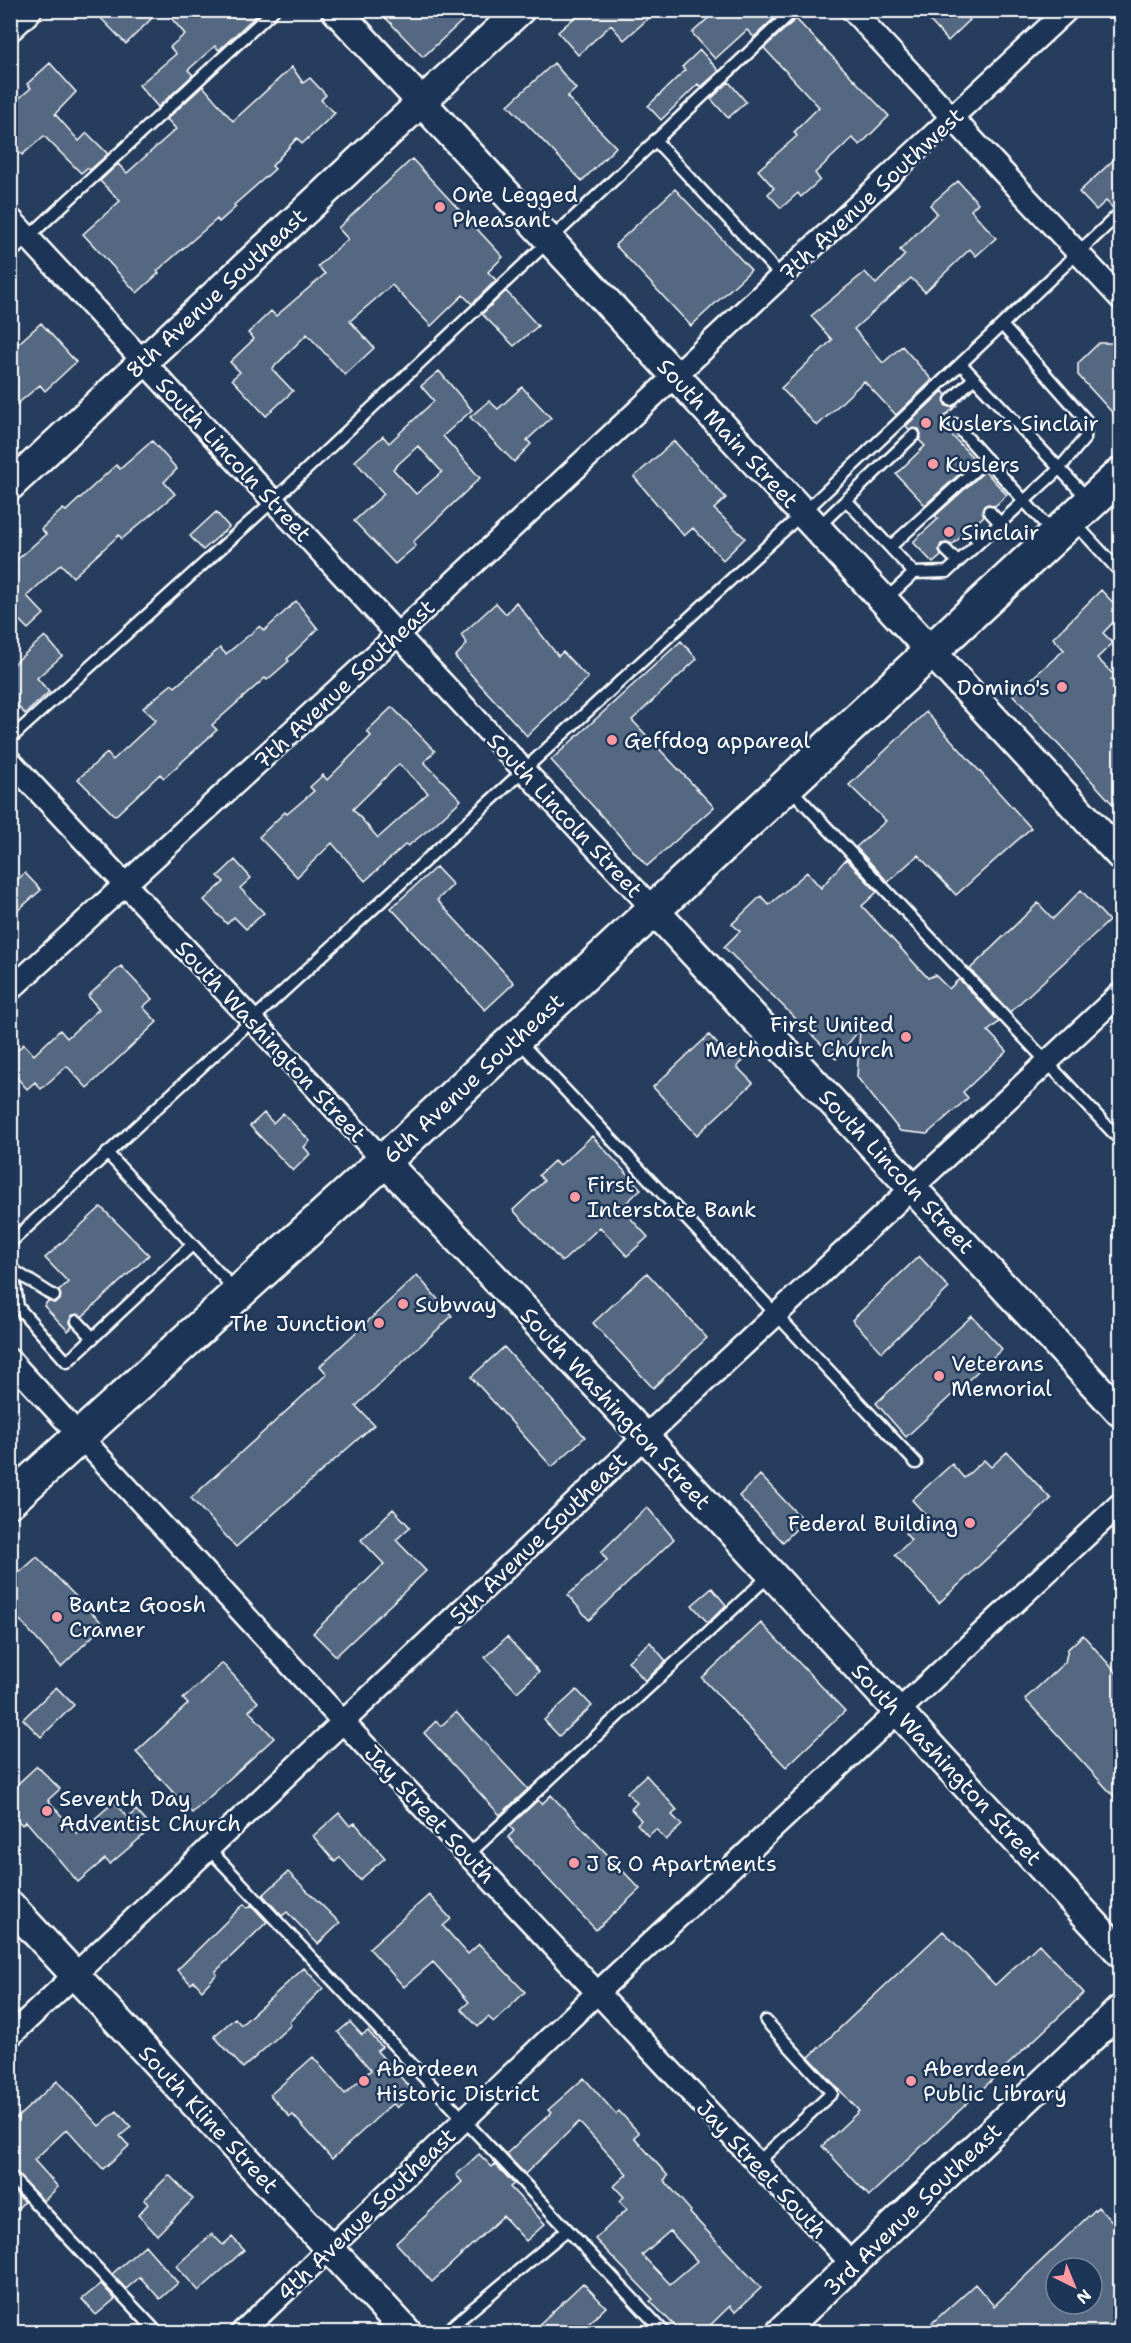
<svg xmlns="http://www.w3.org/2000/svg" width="1131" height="2343" font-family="'Shantell Sans',sans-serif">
  <rect width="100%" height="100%" fill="#263d5e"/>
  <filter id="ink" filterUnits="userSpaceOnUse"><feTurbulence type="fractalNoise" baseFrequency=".0167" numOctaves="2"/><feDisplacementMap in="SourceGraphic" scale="12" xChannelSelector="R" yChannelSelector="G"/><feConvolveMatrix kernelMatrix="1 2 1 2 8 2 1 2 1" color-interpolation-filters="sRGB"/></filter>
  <g filter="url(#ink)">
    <path fill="#556781" stroke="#fff" stroke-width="1.5" fill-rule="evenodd" d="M 93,10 L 160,10 L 126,44 Z
      M 164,10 L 262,10 L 219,50 L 215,46 L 188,70 L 193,75 L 158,107 L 139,85 L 176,54 L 170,47 L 185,34 Z
      M 378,10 L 474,10 L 423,57 Z
      M 583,10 L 658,10 L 624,40 L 611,25 L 578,55 L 558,32 Z
      M 717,10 L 783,10 L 754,37 L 747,30 L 715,59 L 692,33 Z
      M 920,10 L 962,10 L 970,20 L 948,41 Z
      M 796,19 L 889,116 L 860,145 L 852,138 L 815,173 L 820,180 L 801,197 L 798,193 L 781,208 L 768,194 L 774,188 L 758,170 L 797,136 L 794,132 L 819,107 L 764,48 Z
      M 700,50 L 719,71 L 701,87 L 698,84 L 661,120 L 648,106 L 685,70 L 682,67 Z
      M 50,63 L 76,92 L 55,114 L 79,141 L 87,133 L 108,154 L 90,170 L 87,168 L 81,173 L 44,136 L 22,155 L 10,143 L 10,106 L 31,88 L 27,84 Z
      M 554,63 L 576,89 L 567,97 L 616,147 L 582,181 L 508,105 Z
      M 292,67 L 303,83 L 310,78 L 326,95 L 321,100 L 335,113 L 302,144 L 297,138 L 272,166 L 275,169 L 234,205 L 236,207 L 219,222 L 217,219 L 157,271 L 159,273 L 137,293 L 83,234 L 120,201 L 100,181 L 118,164 L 127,173 L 176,129 L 167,119 L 203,86 L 233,121 Z
      M 729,82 L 746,102 L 728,118 L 711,99 Z
      M 1120,154 L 1120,206 L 1114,209 L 1106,201 L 1096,210 L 1079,192 Z
      M 412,159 L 503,257 L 488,272 L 496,280 L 472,304 L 463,295 L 431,326 L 392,285 L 350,321 L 374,348 L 345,375 L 307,334 L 272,369 L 293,391 L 266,416 L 232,379 L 240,372 L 230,362 L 254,339 L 248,333 L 271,311 L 276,316 L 325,274 L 318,266 L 348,239 L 338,228 Z
      M 958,181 L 978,203 L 971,210 L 996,238 L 976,256 L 970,249 L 925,292 L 911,278 L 854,329 L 883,363 L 902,346 L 932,380 L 896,415 L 864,381 L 817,426 L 781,388 L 832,340 L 811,316 L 865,272 L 876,284 L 905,255 L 900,250 L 937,213 L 930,205 Z
      M 675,189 L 751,270 L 691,326 L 615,245 Z
      M 506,291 L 538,326 L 514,346 L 482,314 Z
      M 41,323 L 76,362 L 45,391 L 40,385 L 10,410 L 10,351 Z
      M 1099,343 L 1113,343 L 1120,352 L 1120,421 L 1078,375 L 1078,363 Z
      M 439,371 L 472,410 L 443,436 L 480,478 L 413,542 L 416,546 L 395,564 L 354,521 L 384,494 L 355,461 L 383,436 L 389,443 L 434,401 L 421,386 ZM 418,446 L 442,472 L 416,494 L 393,469 Z
      M 522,387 L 551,418 L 527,440 L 531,444 L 514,462 L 470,417 L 489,401 L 498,409 Z
      M 943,391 L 946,395 L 945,405 L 949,407 L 956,406 L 944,417 L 948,422 L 946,429 L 975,460 L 925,505 L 896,474 L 925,446 L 919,440 L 921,434 L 919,429 L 909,429 L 906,426 Z
      M 152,441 L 177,469 L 164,482 L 175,494 L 122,539 L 119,535 L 73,577 L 61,564 L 27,596 L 44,614 L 28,629 L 10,611 L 10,566 L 46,534 L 41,529 L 63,509 L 66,511 L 116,465 L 120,469 Z
      M 674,441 L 726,498 L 714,509 L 745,538 L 723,560 L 693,528 L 684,536 L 634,477 Z
      M 985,471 L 1007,495 L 995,506 L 988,504 L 984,506 L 984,516 L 974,525 L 968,523 L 964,525 L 963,535 L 952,545 L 947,543 L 941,544 L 939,549 L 941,556 L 933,563 L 913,542 L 938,519 L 935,516 Z
      M 216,512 L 229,527 L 203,550 L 190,536 Z
      M 1101,590 L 1120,610 L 1120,615 L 1103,633 L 1113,643 L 1097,658 L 1115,676 L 1111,680 L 1120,690 L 1120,812 L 1013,695 L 1064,650 L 1053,638 Z
      M 296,601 L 318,629 L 287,659 L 289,661 L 267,680 L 265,678 L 212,725 L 217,730 L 164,778 L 160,774 L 115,816 L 78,779 L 107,753 L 113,760 L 156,720 L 143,708 L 172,684 L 175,687 L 220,648 L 226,654 L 260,626 L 264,631 Z
      M 516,602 L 558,656 L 563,652 L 588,678 L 527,736 L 455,657 L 467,644 L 461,635 L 496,603 L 506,614 Z
      M 45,636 L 62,656 L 37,678 L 49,692 L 25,714 L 10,698 L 10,667 Z
      M 681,641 L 697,659 L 632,720 L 714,807 L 647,866 L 551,760 Z
      M 392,707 L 435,751 L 424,762 L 461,800 L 433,826 L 408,846 L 406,844 L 365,881 L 332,843 L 297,877 L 259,837 L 285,812 L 287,814 L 314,791 L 310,787 L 323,775 L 327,780 L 371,736 L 367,731 ZM 399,764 L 428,793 L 378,838 L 353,809 Z
      M 926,712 L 1031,828 L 956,895 L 918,855 L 888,882 L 856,847 L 886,821 L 849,785 Z
      M 846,859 L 877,892 L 862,906 L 928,978 L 935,975 L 949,989 L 959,979 L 999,1022 L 988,1031 L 1007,1051 L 963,1092 L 968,1098 L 927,1134 L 900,1131 L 857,1077 L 860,1029 L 836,1059 L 724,947 L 740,931 L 732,924 L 761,896 L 769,905 L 807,872 L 821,888 Z
      M 235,860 L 251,878 L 240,888 L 264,913 L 246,929 L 234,917 L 227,924 L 204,900 L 224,882 L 218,876 Z
      M 436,867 L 453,885 L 437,900 L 514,983 L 485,1010 L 391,908 Z
      M 25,873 L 41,890 L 10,917 L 10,886 Z
      M 1081,890 L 1109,921 L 1010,1012 L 970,969 L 1038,903 L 1053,919 Z
      M 121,966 L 152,999 L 143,1007 L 157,1022 L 87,1088 L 67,1066 L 41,1089 L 35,1082 L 27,1089 L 10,1070 L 10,1056 L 24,1044 L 34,1055 L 60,1030 L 67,1038 L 99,1009 L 88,996 Z
      M 709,1035 L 725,1052 L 730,1047 L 743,1061 L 737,1067 L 753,1083 L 697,1135 L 653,1087 Z
      M 264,1113 L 273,1123 L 283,1113 L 310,1141 L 304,1147 L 310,1154 L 293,1171 L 250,1126 Z
      M 592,1136 L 641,1189 L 621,1208 L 648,1237 L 627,1256 L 600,1227 L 562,1262 L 513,1210 L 544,1181 L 539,1175 L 554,1161 L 559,1166 Z
      M 101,1207 L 149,1255 L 83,1316 L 72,1315 L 70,1322 L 72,1327 L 68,1331 L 44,1306 L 48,1301 L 54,1303 L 60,1300 L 59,1291 L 68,1282 L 45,1258 Z
      M 919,1256 L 949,1288 L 882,1352 L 852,1320 Z
      M 647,1273 L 707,1338 L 653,1388 L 593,1323 Z
      M 417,1275 L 452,1316 L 356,1406 L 374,1425 L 236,1547 L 191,1498 L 327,1374 L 320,1366 Z
      M 972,1316 L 1002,1349 L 906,1437 L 876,1403 Z
      M 504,1347 L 585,1437 L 552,1467 L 471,1377 Z
      M 1007,1452 L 1051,1499 L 939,1603 L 895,1555 L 911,1540 L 905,1533 L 925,1514 L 912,1500 L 952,1464 L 964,1478 L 984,1460 L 991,1467 Z
      M 760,1475 L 804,1521 L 783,1542 L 739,1496 Z
      M 647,1507 L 674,1539 L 589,1620 L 568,1595 L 607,1560 L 601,1552 Z
      M 393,1509 L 410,1527 L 396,1540 L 426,1571 L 336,1656 L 313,1633 L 384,1564 L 361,1540 Z
      M 37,1557 L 104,1625 L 61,1667 L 10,1609 L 10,1581 Z
      M 712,1588 L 726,1605 L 708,1623 L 692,1605 Z
      M 761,1623 L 845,1711 L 786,1767 L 702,1678 Z
      M 1083,1635 L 1120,1677 L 1120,1803 L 1025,1699 L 1065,1662 L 1068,1649 Z
      M 507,1637 L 539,1672 L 517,1692 L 485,1657 Z
      M 650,1642 L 666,1661 L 645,1681 L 628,1661 Z
      M 222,1663 L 258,1702 L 249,1711 L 274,1738 L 192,1813 L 136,1752 L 188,1704 L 183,1699 Z
      M 56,1687 L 74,1705 L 41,1737 L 23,1719 Z
      M 577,1690 L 592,1706 L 559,1736 L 544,1720 Z
      M 456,1712 L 528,1789 L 500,1815 L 424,1733 L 436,1721 L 441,1726 Z
      M 37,1766 L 60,1789 L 48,1800 L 77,1834 L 114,1802 L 128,1818 L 136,1810 L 152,1828 L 110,1864 L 105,1859 L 78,1882 L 26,1821 L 22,1825 L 10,1812 L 10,1791 Z
      M 646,1775 L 677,1810 L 672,1815 L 682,1825 L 666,1840 L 656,1829 L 648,1836 L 637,1824 L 641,1820 L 631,1809 L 637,1803 L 627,1792 Z
      M 551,1795 L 640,1889 L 596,1930 L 508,1837 L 514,1831 L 510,1826 L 538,1800 L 542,1804 Z
      M 339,1813 L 350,1826 L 355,1823 L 385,1858 L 360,1880 L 340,1857 L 335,1862 L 313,1836 Z
      M 288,1872 L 340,1923 L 318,1944 L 287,1912 L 282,1916 L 263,1895 Z
      M 429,1895 L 451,1919 L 443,1926 L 468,1954 L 479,1944 L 525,1992 L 494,2022 L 488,2017 L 478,2027 L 461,2009 L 469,2002 L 433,1962 L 404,1987 L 369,1948 Z
      M 244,1904 L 248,1908 L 251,1905 L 267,1922 L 215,1972 L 217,1974 L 202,1990 L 194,1981 L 191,1984 L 177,1970 Z
      M 943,1931 L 995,1985 L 1039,1944 L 1084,1993 L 869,2196 L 822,2146 L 859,2111 L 809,2057 Z
      M 304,1968 L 323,1988 L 289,2022 L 291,2025 L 243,2068 L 214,2036 L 235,2018 L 241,2025 Z
      M 350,2022 L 362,2035 L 368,2031 L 382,2047 L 377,2051 L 414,2092 L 397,2108 L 393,2103 L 332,2159 L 293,2115 L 290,2117 L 270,2095 L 313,2057 L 345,2094 L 371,2070 L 338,2032 Z
      M 584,2078 L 616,2114 L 619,2111 L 639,2133 L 634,2137 L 668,2176 L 664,2180 L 691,2211 L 690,2213 L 761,2288 L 735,2312 L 730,2306 L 703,2332 L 681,2332 L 650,2301 L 653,2299 L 595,2239 L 627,2209 L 619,2201 L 624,2197 L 614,2186 L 627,2174 L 579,2122 L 525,2174 L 506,2154 L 551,2113 L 548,2110 ZM 670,2231 L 697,2261 L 670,2284 L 642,2255 Z
      M 57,2081 L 99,2126 L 117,2111 L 131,2127 L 120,2136 L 129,2146 L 103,2169 L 67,2129 L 34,2160 L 58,2187 L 44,2201 L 10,2169 L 10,2124 Z
      M 479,2154 L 492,2167 L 495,2164 L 514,2184 L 510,2187 L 545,2224 L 526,2241 L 503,2216 L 432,2282 L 396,2243 L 462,2182 L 456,2175 Z
      M 169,2175 L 193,2199 L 157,2235 L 138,2215 L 148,2204 L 144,2200 Z
      M 10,2187 L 24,2202 L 10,2216 Z
      M 1098,2207 L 1120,2231 L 1120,2332 L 922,2332 L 975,2284 L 994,2306 ZM 1056,2268 L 1092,2268 L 1092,2304 L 1056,2304 Z
      M 212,2234 L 223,2245 L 232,2237 L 244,2250 L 199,2291 L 176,2266 Z
      M 145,2245 L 178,2283 L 160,2299 L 140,2277 L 126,2289 L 112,2274 Z
      M 583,2283 L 606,2307 L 580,2332 L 531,2332 Z
      M 101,2284 L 115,2299 L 96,2315 L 82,2299 Z"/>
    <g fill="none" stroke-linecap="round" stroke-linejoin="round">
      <defs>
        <path id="lane" d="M 655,140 L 782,277
          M 10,254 L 274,10
          M 961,364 L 1089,500
          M 951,400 L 974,378
          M 955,424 L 1053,533
          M 846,500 L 914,573 L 885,600
          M 989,511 L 1000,523
          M 1074,522 L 1120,572
          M 817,528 L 914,435
          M 969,530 L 979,542
          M 890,547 L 987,459
          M 946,550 L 958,562
          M 914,573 L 947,572 L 1059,469 L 1085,438 L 1086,420 L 1002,325
          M 10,739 L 273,501 L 794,10
          M 789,787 L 1120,1140
          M 518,1040 L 916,1463
          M 107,1153 L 236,1291
          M 10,1243 L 803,513 L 1120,213
          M 10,1267 L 13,1270 L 18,1307 L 67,1362 L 192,1245
          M 13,1270 L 54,1296
          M 77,1321 L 93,1338
          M 209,1849 L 664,2332
          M 469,1854 L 771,1574
          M 757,2163 L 832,2093 L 766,2021
          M 10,2176 L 157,2332
          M 445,2332 L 567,2230"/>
        <path id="street" d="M 852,10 L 1120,298
          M 10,218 L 653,909
          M 10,761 L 384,1161
          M 10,990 L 397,635 L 1067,10
          M 10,1360 L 344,1723 L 853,2265
          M 10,2036 L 645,1437 L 1120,994
          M 242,2332 L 598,1992 L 1120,1504"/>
        <path id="secondary" d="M 336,10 L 1120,855
          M 10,26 L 27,10
          M 10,486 L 520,10
          M 653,909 L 1120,1412
          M 384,1161 L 645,1437 L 1120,1952
          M 10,1905 L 407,2332
          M 781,2332 L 1120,2010"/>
        <path id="highway" d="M 10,1500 L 384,1161 L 1120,475"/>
      </defs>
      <use href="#lane" stroke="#fff" stroke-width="15"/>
      <use href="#street" stroke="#fff" stroke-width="26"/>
      <use href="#secondary" stroke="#fff" stroke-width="33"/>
      <use href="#highway" stroke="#fff" stroke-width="38"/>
      <use href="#lane" stroke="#1d3557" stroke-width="10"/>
      <use href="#street" stroke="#1d3557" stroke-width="21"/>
      <use href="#secondary" stroke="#1d3557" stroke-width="28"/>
      <use href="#highway" stroke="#1d3557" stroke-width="33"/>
    </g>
  </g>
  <g fill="#ff9aa2" stroke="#1d3557" stroke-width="2">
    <circle cx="440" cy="207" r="6"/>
    <circle cx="926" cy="423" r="6"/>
    <circle cx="933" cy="464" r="6"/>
    <circle cx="949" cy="532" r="6"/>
    <circle cx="1062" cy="687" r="6"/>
    <circle cx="612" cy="740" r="6"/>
    <circle cx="906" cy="1037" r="6"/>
    <circle cx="575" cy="1197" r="6"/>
    <circle cx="403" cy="1304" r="6"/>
    <circle cx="379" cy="1323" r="6"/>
    <circle cx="939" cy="1376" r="6"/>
    <circle cx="970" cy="1523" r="6"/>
    <circle cx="57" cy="1617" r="6"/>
    <circle cx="47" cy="1811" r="6"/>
    <circle cx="574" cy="1863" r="6"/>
    <circle cx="364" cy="2081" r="6"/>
    <circle cx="911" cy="2081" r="6"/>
  </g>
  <g text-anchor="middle" stroke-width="5" stroke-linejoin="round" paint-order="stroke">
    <g font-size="22" fill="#fff" stroke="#1d3557" text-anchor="start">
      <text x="452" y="202">One Legged<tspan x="452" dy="25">Pheasant</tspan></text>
      <text x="938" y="431">Kuslers Sinclair</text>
      <text x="945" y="472">Kuslers</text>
      <text x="961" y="540">Sinclair</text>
      <text x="1050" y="695" text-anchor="end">Domino's</text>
      <text x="624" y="748">Geffdog appareal</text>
      <text x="894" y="1032" text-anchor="end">First United<tspan x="894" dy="25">Methodist Church</tspan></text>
      <text x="587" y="1192">First<tspan x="587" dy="25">Interstate Bank</tspan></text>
      <text x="415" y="1312">Subway</text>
      <text x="367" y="1331" text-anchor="end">The Junction</text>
      <text x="951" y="1371">Veterans<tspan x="951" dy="25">Memorial</tspan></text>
      <text x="958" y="1531" text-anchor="end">Federal Building</text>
      <text x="69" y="1612">Bantz Goosh<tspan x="69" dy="25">Cramer</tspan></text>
      <text x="59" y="1806">Seventh Day<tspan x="59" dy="25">Adventist Church</tspan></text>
      <text x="586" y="1871">J &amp; O Apartments</text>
      <text x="376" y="2076">Aberdeen<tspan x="376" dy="25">Historic District</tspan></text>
      <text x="923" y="2076">Aberdeen<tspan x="923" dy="25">Public Library</tspan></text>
    </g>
    <g font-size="22" fill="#fff" stroke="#1d3557">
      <text transform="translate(871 194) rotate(-43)" y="8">7th Avenue Southwest</text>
      <text transform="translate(216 293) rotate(-43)" y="8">8th Avenue Southeast</text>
      <text transform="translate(728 433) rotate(47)" y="8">South Main Street</text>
      <text transform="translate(234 459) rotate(47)" y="8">South Lincoln Street</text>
      <text transform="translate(344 684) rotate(-43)" y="8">7th Avenue Southeast</text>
      <text transform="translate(565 815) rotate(47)" y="8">South Lincoln Street</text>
      <text transform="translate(271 1041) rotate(47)" y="8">South Washington Street</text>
      <text transform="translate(473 1078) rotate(-43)" y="8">6th Avenue Southeast</text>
      <text transform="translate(897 1171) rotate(47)" y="8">South Lincoln Street</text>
      <text transform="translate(616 1408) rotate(47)" y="8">South Washington Street</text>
      <text transform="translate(538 1538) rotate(-44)" y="8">5th Avenue Southeast</text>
      <text transform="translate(947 1764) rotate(47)" y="8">South Washington Street</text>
      <text transform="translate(430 1814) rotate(47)" y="8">Jay Street South</text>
      <text transform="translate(209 2119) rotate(47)" y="8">South Kline Street</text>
      <text transform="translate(762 2169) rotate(47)" y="8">Jay Street South</text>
      <text transform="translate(912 2209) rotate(-44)" y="8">3rd Avenue Southeast</text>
      <text transform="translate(366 2214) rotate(-44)" y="8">4th Avenue Southeast</text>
    </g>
  </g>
  <rect width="1131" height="2343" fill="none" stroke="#1d3557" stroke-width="36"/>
  <rect x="18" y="18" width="1095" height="2307" fill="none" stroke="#fff" stroke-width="2" filter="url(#ink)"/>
  <g transform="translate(1074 2286) rotate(137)"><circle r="28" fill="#1d3557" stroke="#77869a" stroke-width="1.5"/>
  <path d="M0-4.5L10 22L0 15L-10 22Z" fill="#ff9aa2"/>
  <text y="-9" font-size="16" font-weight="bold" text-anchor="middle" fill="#ffffff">N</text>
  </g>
</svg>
